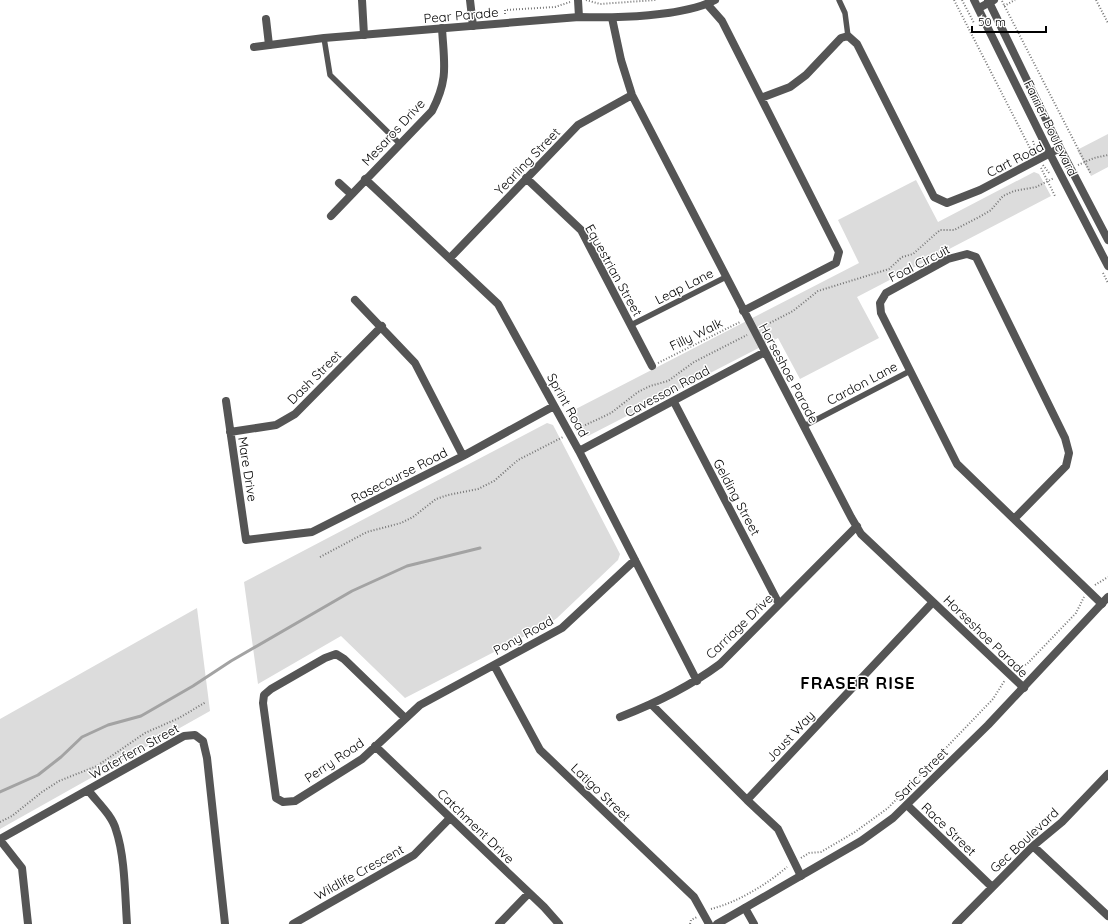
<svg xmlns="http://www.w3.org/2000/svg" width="1108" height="924" font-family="Quicksand,sans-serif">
  <rect width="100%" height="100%" fill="#fff"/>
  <path fill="#dcdcdc" d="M 1108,134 L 1108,167 L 1091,176 L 1077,150 Z
    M 1034,172 L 1039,174 L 1051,196 L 857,297 L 879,338 L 800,379 L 778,338 L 588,436 L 582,434 L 570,412 L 859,263 L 838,220 L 916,180 L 938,222 Z
    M 547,423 L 553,425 L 620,554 L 618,560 L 557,618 L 550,623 L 405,698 L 341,636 L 258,684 L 244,582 Z
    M 197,608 L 210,711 L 0,829 L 0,719 Z"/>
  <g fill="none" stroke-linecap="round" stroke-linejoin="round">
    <path stroke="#a3a3a3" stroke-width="3" d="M 0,792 L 38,775 L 61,757 L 82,737 L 108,725 L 141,716 L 193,686 L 231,661 L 352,591 L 407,566 L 480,548"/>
    <path stroke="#777" stroke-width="2" stroke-dasharray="1 2" stroke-linecap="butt" d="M 586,0 L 600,4 L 656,0
      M 954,0 L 1033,154
      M 962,0 L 974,23
      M 1096,0 L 1108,23
      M 1002,1 L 1091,174
      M 1004,6 L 1015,0
      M 505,14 L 505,10 L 555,7 L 570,2
      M 1033,141 L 1036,151
      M 1043,165 L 1049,173
      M 1078,165 L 1094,158 L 1108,155
      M 1041,168 L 1055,196
      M 1103,273 L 1108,283
      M 762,327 L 793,311 L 818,291 L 889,269 L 902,257 L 913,254 L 940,230 L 954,230 L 981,216 L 991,210 L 1003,196 L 1014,191 L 1036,187 L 1054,178
      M 658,363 L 740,322
      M 577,429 L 611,413 L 638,392 L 650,386 L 668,381 L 694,362 L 747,335
      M 320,557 L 367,532 L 401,523 L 413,517 L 436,499 L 448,495 L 478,489 L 494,481 L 518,460 L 563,437
      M 1095,585 L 1108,577
      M 1017,669 L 1027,664 L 1076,613 L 1084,597
      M 0,822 L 12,816 L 42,792 L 59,781 L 97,766 L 145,733 L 179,718 L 206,702
      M 801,858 L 809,853 L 821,852 L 855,832 L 888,808 L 993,699 L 1005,680
      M 711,909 C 738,902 766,885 787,867
      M 690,924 L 691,920 L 697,917"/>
    <path stroke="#555" stroke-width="5.5" d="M 839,0 L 845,13 L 848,36
      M 324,38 L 330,75 L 399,143
      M 631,325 L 726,277
      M 804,426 L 910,371"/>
    <path stroke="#555" stroke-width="8" d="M 362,0 L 364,35
      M 470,0 L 473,26
      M 578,0 L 579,17
      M 707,4 L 722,21 L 839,252 L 836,263 L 743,311
      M 979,8 L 994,0
      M 612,18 L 621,60 L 632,95 L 851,517 L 861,534 L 1024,688
      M 266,19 L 269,45
      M 761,98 L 790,87 L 806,75 L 841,38 L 848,36 L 857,44 L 934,197 L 947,203 L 980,190 L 1060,148
      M 526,178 L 581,230 L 652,366
      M 365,179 L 498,304 L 579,451 L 697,681
      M 339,183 L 351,194
      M 331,216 L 432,111 C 449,78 444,64 442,28
      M 450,258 L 578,125 L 632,95
      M 355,300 L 415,363 L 463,456
      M 226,401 L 246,540 L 312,532 L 463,456 L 554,406
      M 674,402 L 779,604
      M 230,432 L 276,425 L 295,414 L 382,326
      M 579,451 L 765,352
      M 1014,519 L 1066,466 L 1069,453 L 1065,438 L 976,257 L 967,254 L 948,259 L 886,293 L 880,303 L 881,313 L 957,464 L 1102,604
      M 494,665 L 540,750 L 694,897 L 709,924
      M 652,705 L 747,800
      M 620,717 C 656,703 689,687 720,664 L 857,526
      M 405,718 L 344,659 L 336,654 L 325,658 L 271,689 L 264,695 L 263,703 L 276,798 L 283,802 L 295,801 L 362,759 L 420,705 L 562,628 L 635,560
      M 375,746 L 544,907 L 559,924
      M 88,790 C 97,802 112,815 116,830 C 125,856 125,896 127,924
      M 907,805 L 992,887
      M 0,839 L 184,736 L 195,735 L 203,741 L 207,758 L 225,924
      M 0,840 L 22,868 L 28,924
      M 1033,846 L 1108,916
      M 801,876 L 778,829 L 747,800 L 933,602
      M 745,908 L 754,924
      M 293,924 L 414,855 L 450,818
      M 499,924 L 529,893
      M 956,924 L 1033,846 L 1062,822 L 1108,774"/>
    <path stroke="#555" stroke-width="8" d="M 974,0 L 1050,154 L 1108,266
      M 988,0 L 1060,148 L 1108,240
      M 254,47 L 324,38 L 579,17 C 615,18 683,17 715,0
      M 717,924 L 861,841 L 893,818 L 988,725 L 1108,597"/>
  </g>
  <g text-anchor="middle" stroke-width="3" stroke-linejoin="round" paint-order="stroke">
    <g font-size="13" fill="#000" stroke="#fff">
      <text transform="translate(461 15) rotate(-5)" y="5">Pear Parade</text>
      <text transform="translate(1051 128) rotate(64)" y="5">Farrier Boulevard</text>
      <text transform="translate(393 132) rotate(-47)" y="5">Mesaros Drive</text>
      <text transform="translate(1015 159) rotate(-27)" y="5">Cart Road</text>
      <text transform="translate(527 161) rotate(-46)" y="5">Yearling Street</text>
      <text transform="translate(919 263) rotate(-27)" y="5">Foal Circuit</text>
      <text transform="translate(614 270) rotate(61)" y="5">Equestrian Street</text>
      <text transform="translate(684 286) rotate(-27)" y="5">Leap Lane</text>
      <text transform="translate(696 334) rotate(-26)" y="5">Filly Walk</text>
      <text transform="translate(789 373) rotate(62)" y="5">Horseshoe Parade</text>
      <text transform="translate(314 377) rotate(-45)" y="5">Dash Street</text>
      <text transform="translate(862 383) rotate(-28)" y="5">Cardon Lane</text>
      <text transform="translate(667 391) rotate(-28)" y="5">Cavesson Road</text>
      <text transform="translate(568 405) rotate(61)" y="5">Sprint Road</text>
      <text transform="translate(248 469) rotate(81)" y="5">Mare Drive</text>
      <text transform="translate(399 475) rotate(-27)" y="5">Rasecourse Road</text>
      <text transform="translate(737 497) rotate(62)" y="5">Gelding Street</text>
      <text transform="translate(739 626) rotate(-44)" y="5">Carriage Drive</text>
      <text transform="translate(523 635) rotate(-29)" y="5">Pony Road</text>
      <text transform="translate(986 636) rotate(44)" y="5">Horseshoe Parade</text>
      <text transform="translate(790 736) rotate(-47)" y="5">Joust Way</text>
      <text transform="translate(134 751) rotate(-29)" y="5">Waterfern Street</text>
      <text transform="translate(334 760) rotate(-34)" y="5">Perry Road</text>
      <text transform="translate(921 774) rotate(-45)" y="5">Saric Street</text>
      <text transform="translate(601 792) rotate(44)" y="5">Latigo Street</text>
      <text transform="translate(476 826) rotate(44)" y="5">Catchment Drive</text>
      <text transform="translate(949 829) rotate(44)" y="5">Race Street</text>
      <text transform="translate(1024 840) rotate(-43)" y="5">Gec Boulevard</text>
      <text transform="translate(359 872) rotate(-29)" y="5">Wildlife Crescent</text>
    </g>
    <g font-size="17" font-weight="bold" letter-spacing="1" fill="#000" stroke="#fff">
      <text x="858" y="689">FRASER RISE</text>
    </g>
  </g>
  <path d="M972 26v6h74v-6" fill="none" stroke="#000000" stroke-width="2"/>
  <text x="978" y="26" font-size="12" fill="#000000" stroke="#ffffff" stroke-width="3" paint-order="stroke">50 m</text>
</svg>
